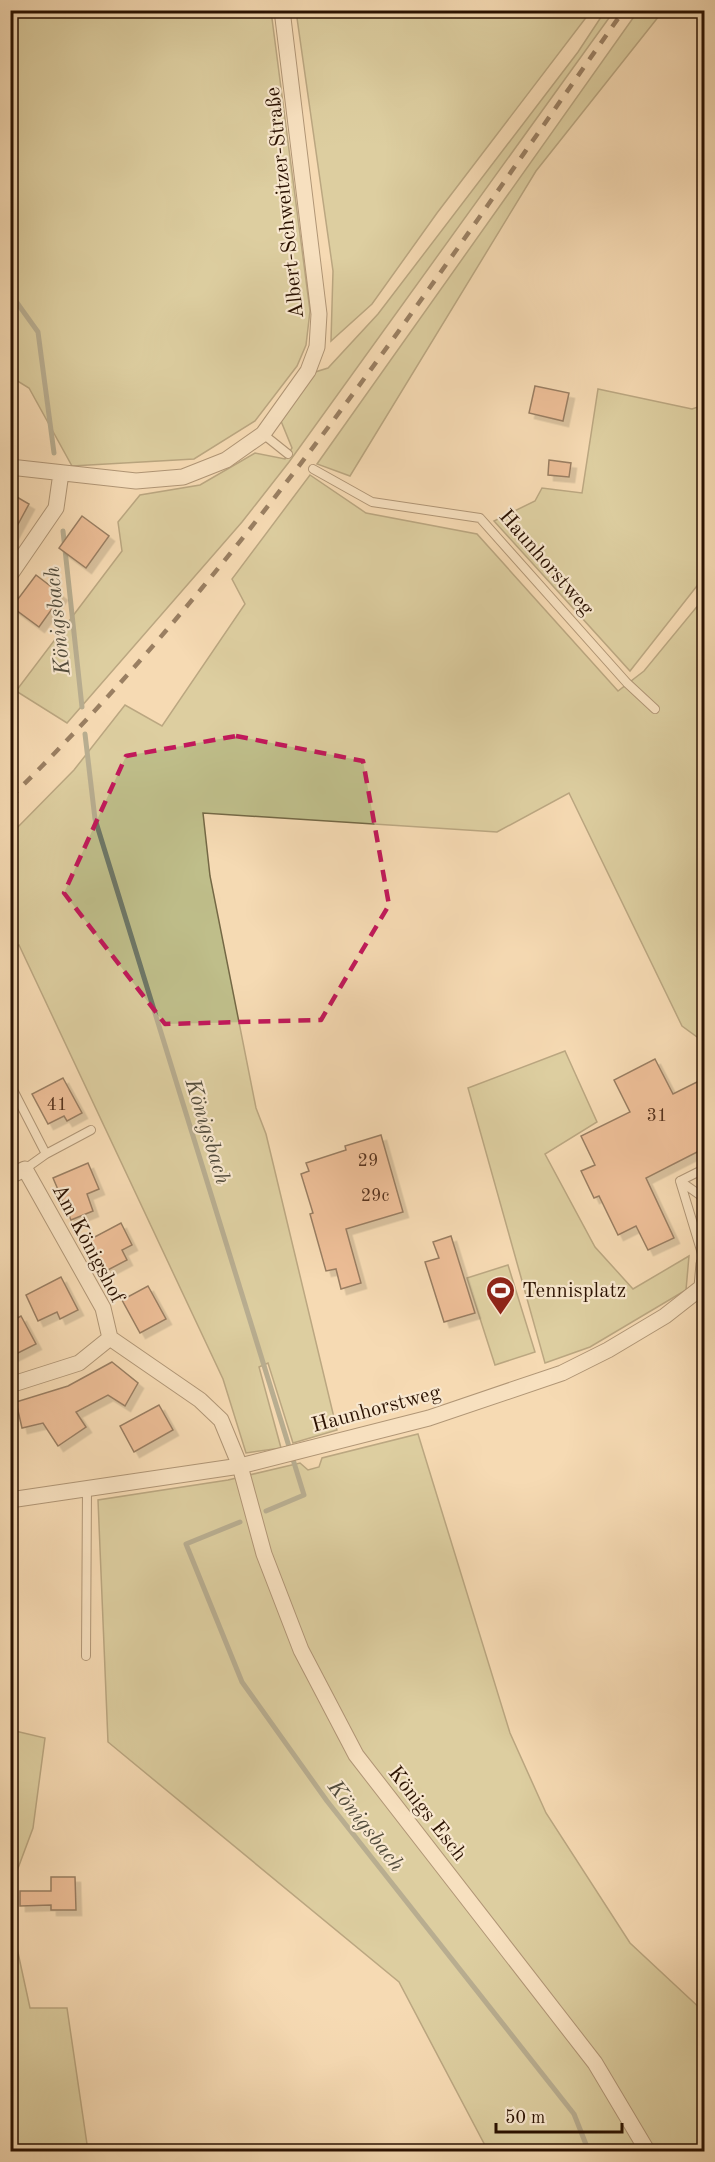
<svg xmlns="http://www.w3.org/2000/svg" width="715" height="2162" font-family="'Old Standard TT',serif">
  <defs>
    <filter id="shadow"><feDropShadow dx="5.5" dy="5.5" stdDeviation="0" flood-color="#0004"/></filter>
  </defs>
  <rect width="100%" height="100%" fill="#f5dab3"/>
  <filter id="stains"><feTurbulence type="fractalNoise" baseFrequency=".00333" numOctaves="4"/><feColorMatrix values="0 0 0 0 .2 0 0 0 0 .09 0 0 0 0 .02 0 0 0 .5 -.17"/></filter>
  <radialGradient id="worn" r=".72"><stop offset=".6" stop-color="#630" stop-opacity="0"/><stop offset="1" stop-color="#630" stop-opacity=".3"/></radialGradient>
  <path fill="#bfbe8a" stroke="#746845" stroke-width="1.5" d="M 11,10 L 271,11 L 310,311 L 306,345 L 297,366 L 255,421 L 194,459 L 72,466 L 29,388 L 11,377 Z
    M 296,11 L 591,11 L 437,213 L 372,304 L 331,341 L 333,271 Z
    M 605,11 L 614,11 L 289,462 L 242,522 L 67,723 L 16,691 L 122,551 L 118,522 L 140,495 L 200,485 L 255,453 L 285,459 L 292,448 L 281,421 L 312,373 L 328,368 L 378,314 L 578,52 Z
    M 638,11 L 663,11 L 536,171 L 350,476 L 317,464 Z
    M 598,389 L 692,409 L 704,405 L 704,577 L 630,671 L 494,521 L 535,501 L 542,488 L 582,493 Z
    M 310,475 L 366,513 L 477,534 L 618,691 L 644,671 L 704,598 L 704,1042 L 682,1026 L 569,793 L 497,832 L 203,813 L 210,876 L 256,1108 L 266,1134 L 337,1430 L 293,1443 L 268,1363 L 259,1367 L 281,1448 L 246,1453 L 223,1379 L 19,945 L 11,950 L 11,834 L 74,770 L 125,705 L 162,726 L 245,604 L 232,579 Z
    M 565,1051 L 597,1122 L 545,1154 L 595,1247 L 633,1289 L 689,1256 L 686,1290 L 590,1347 L 545,1363 L 468,1088 Z
    M 508,1265 L 535,1352 L 495,1365 L 467,1278 Z
    M 418,1434 L 510,1733 L 546,1813 L 630,1943 L 704,2012 L 704,2151 L 488,2151 L 399,1982 L 108,1742 L 98,1500 L 228,1480 L 300,1463 L 308,1470 L 319,1467 L 322,1458 Z
    M 11,1730 L 45,1738 L 33,1828 L 11,1887 Z
    M 10,1916 L 30,2008 L 67,2008 L 88,2151 L 11,2151 Z"/>
  <g fill="none" stroke-linecap="round" stroke-linejoin="round">
    <path stroke="#6e7767" stroke-width="5" d="M 10,233 L 10,251
      M 10,293 L 38,332 L 54,453
      M 63,531 L 82,707
      M 85,734 L 95,819 L 304,1495 L 266,1511
      M 240,1522 L 186,1544 L 242,1682 L 327,1801 L 574,2114 L 589,2152"/>
  </g>
  <path fill="#e39b77" stroke="#2a1100" stroke-width="1.5" filter="url(#shadow)" d="M 535,386 L 569,393 L 563,421 L 529,413 Z
    M 549,460 L 571,463 L 569,477 L 548,475 Z
    M 10,493 L 29,504 L 10,539 Z
    M 82,516 L 109,536 L 86,568 L 59,548 Z
    M 36,575 L 62,595 L 39,627 L 12,607 Z
    M 655,1059 L 673,1094 L 705,1078 L 705,1148 L 646,1178 L 674,1238 L 648,1250 L 636,1226 L 618,1235 L 599,1196 L 594,1198 L 581,1171 L 595,1165 L 581,1136 L 630,1112 L 614,1080 Z
    M 63,1078 L 82,1113 L 67,1121 L 64,1116 L 48,1124 L 32,1094 Z
    M 381,1135 L 403,1212 L 346,1229 L 361,1283 L 341,1289 L 336,1269 L 326,1271 L 310,1214 L 313,1213 L 301,1174 L 309,1171 L 306,1163 L 346,1150 L 345,1146 Z
    M 88,1163 L 99,1189 L 87,1194 L 93,1211 L 71,1220 L 53,1178 Z
    M 121,1223 L 132,1245 L 122,1250 L 127,1260 L 104,1272 L 87,1241 Z
    M 451,1236 L 475,1313 L 444,1322 L 425,1262 L 439,1258 L 433,1242 Z
    M 61,1277 L 78,1310 L 60,1319 L 57,1312 L 38,1321 L 26,1295 Z
    M 148,1286 L 166,1319 L 140,1333 L 122,1300 Z
    M 21,1316 L 36,1344 L 10,1357 L 10,1322 Z
    M 112,1362 L 138,1383 L 125,1406 L 108,1395 L 76,1412 L 86,1427 L 58,1446 L 43,1423 L 22,1428 L 16,1402 L 68,1386 Z
    M 159,1405 L 173,1430 L 134,1452 L 120,1426 Z
    M 51,1877 L 75,1877 L 76,1910 L 51,1910 L 51,1905 L 20,1906 L 20,1891 L 51,1891 Z"/>
  <g fill="none" stroke-linecap="round" stroke-linejoin="round">
    <defs>
      <path id="service" d="M 263,434 L 288,454
        M 313,469 L 372,502 L 480,518 L 627,683 L 655,709
        M 10,1084 L 46,1154 L 25,1169
        M 46,1154 L 91,1130
        M 704,1169 L 680,1181 L 704,1260
        M 680,1181 L 704,1198
        M 86,1656 L 87,1488"/>
      <path id="minor" d="M 10,467 L 136,481 L 183,477 L 226,460 L 263,434 L 308,371 L 317,347 L 319,314 L 282,10
        M 10,575 L 56,508 L 61,473
        M 10,1176 L 25,1169 L 103,1308 L 110,1338 L 200,1400 L 221,1420 L 240,1466 L 264,1554 L 301,1650 L 356,1755 L 595,2063 L 648,2152
        M 10,1385 L 79,1363 L 110,1338
        M 10,1500 L 240,1466 L 429,1418 L 562,1373 L 608,1350 L 665,1316 L 702,1287 L 704,1264"/>
    </defs>
    <use href="#service" stroke="#5d432d" stroke-width="10"/>
    <use href="#minor" stroke="#5d432d" stroke-width="17"/>
    <use href="#service" stroke="#f8e7ce" stroke-width="8"/>
    <use href="#minor" stroke="#f8e7ce" stroke-width="15"/>
    <path stroke="#2a1100" stroke-width="4.5" stroke-dasharray="10 10" stroke-linecap="butt" d="M 10,798 C 249,564 432,283 624,10"/>
  </g>
  <path d="M0 0H715V2162H0ZM 236,736 L 363,761 L 389,905 L 321,1020 L 165,1024 L 64,893 L 126,756 Z" fill="#f5dab3" fill-opacity=".55" fill-rule="evenodd"/>
  <path fill="none" stroke="#c2185b" stroke-width="4.5" stroke-dasharray="12 8" stroke-linejoin="round" d="M 236,736 L 363,761 L 389,905 L 321,1020 L 165,1024 L 64,893 L 126,756 Z"/>
  <defs>
    <symbol id="stadium-pin" viewBox="-11 -11 22 30"><path d="M0 17L-7.5 6A9.5 9.5 0 1 1 7.5 6Z" fill="#8f2418" stroke="#f8e7ce"/><path d="M0-5a6.5 5 0 1 0 0 10a6.5 5 0 1 0 0-10ZM-3.5-1.8h7v3.6h-7Z" fill="#fff"/></symbol>
  </defs>
  <g fill-rule="evenodd">
    <use href="#stadium-pin" x="484" y="1274" width="33" height="45"/>
  </g>
  <g text-anchor="middle" stroke-width="4.5" stroke-linejoin="round" paint-order="stroke">
    <g font-size="18" fill="#58341e">
      <text x="57" y="1110">41</text>
      <text x="657" y="1121">31</text>
      <text x="368" y="1166">29</text>
      <text x="375" y="1201">29c</text>
    </g>
    <g font-size="21" fill="#2a1100" stroke="#f8e7ce">
      <text transform="translate(284 203) rotate(-96)" y="7">Albert-Schweitzer-Straße</text>
      <text transform="translate(547 562) rotate(49)" y="7">Haunhorstweg</text>
      <text transform="translate(89 1243) rotate(62)" y="7">Am Königshof</text>
      <text transform="translate(376 1408) rotate(-15)" y="7">Haunhorstweg</text>
      <text transform="translate(428 1813) rotate(52)" y="7">Königs Esch</text>
    </g>
    <g font-size="21" fill="#2a1100" stroke="#f8e7ce" text-anchor="start">
      <text x="522" y="1297">Tennisplatz</text>
    </g>
    <g font-size="22" font-style="italic" fill="#524c3c" stroke="#f8e7ce">
      <text transform="translate(56 621) rotate(-96)" y="8">Königsbach</text>
      <text transform="translate(209 1131) rotate(73)" y="8">Königsbach</text>
      <text transform="translate(367 1825) rotate(52)" y="8">Königsbach</text>
    </g>
  </g>
  <rect width="715" height="2162" fill="none" stroke="#f5dab3" stroke-width="36"/>
  <rect x="12" y="12" width="691" height="2138" fill="none" stroke="#2a1100" stroke-width="3"/>
  <rect x="18" y="18" width="679" height="2126" fill="none" stroke="#2a1100" stroke-width="1.5"/>
  <path d="M496 2123v9h126v-9" fill="none" stroke="#2a1100" stroke-width="3"/>
  <text x="505" y="2123" font-size="18" fill="#2a1100" stroke="#f8e7ce" stroke-width="4.5" paint-order="stroke">50 m</text>
  <rect width="100%" height="100%" filter="url(#stains)"/>
  <rect width="100%" height="100%" fill="url(#worn)"/>
</svg>
